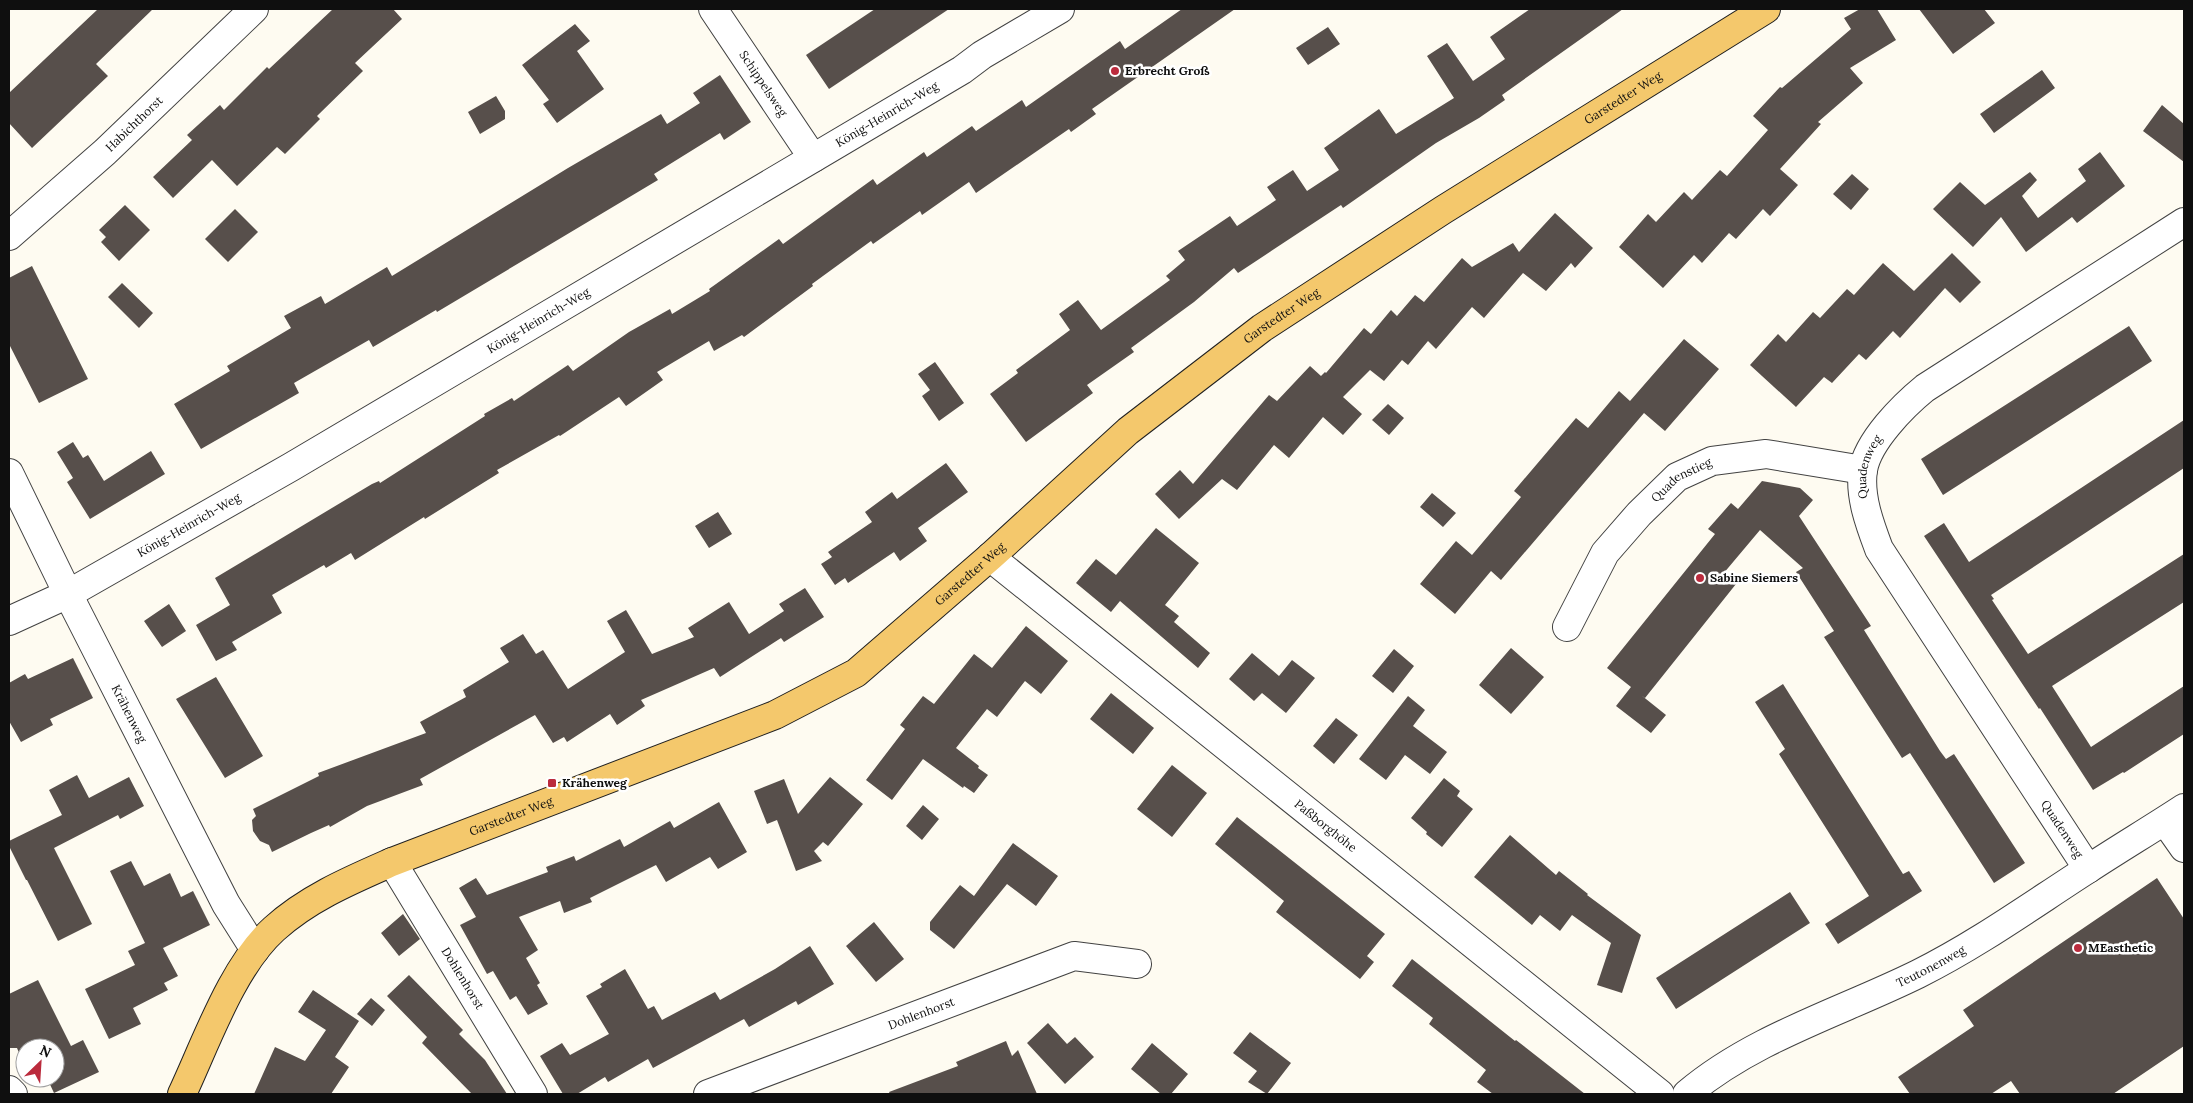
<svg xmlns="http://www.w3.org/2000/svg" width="2193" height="1103" font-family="Lora,serif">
  <rect width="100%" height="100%" fill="#fefbf1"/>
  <path fill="#574f4b" d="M 98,9 L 153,9 L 96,64 L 108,76 L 32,148 L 9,123 L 9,93 Z
    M 333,9 L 393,9 L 402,19 L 355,63 L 363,71 L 317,116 L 320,119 L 285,154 L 277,147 L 237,186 L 212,160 L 173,198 L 153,177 L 192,140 L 187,135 L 220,105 L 224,110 L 267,67 L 269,69 Z
    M 875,9 L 949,9 L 829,89 L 806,55 Z
    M 1182,9 L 1235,9 L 1092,109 L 1096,114 L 1071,132 L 1069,129 L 976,193 L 969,182 L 922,215 L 920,211 L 873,244 L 871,241 L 812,284 L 813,286 L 744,337 L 742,335 L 714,351 L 709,341 L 657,372 L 663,380 L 626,406 L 619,397 L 560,436 L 559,435 L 497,470 L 499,473 L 425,519 L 424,517 L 355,560 L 351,553 L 326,568 L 324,565 L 272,595 L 282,613 L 232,642 L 237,650 L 216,661 L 196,625 L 230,605 L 215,578 L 372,484 L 379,481 L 380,483 L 485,416 L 484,414 L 512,398 L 514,401 L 568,365 L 573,371 L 629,332 L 670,309 L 672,314 L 710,291 L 709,289 L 779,239 L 783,244 L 873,179 L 877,185 L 924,152 L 927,157 L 972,126 L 976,131 L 1022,100 L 1026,107 L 1120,41 L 1125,49 Z
    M 1530,9 L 1623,9 L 1502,95 L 1505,100 L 1479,118 L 1436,143 L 1343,208 L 1341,205 L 1238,273 L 1234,268 L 1194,302 L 1131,348 L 1134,352 L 1087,385 L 1093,393 L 1026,442 L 990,394 L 1018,373 L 1016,370 L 1070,330 L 1059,314 L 1078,300 L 1101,330 L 1170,280 L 1166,276 L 1185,260 L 1178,251 L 1230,216 L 1237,226 L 1276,200 L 1267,187 L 1293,170 L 1307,191 L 1339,170 L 1324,148 L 1379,109 L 1396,134 L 1454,98 L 1427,56 L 1447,43 L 1473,81 L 1505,59 L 1490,37 Z
    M 1860,9 L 1877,9 L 1896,40 L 1850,68 L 1863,83 L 1818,122 L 1821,124 L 1780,169 L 1798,185 L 1770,216 L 1763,209 L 1736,239 L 1729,233 L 1702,263 L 1694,255 L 1663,288 L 1619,247 L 1648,214 L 1656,222 L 1684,192 L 1692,200 L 1720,170 L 1727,176 L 1768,130 L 1753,116 L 1780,87 L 1782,88 L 1851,29 L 1844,18 Z
    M 1919,9 L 1984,9 L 1995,23 L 1953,54 Z
    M 575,24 L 590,41 L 577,51 L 604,89 L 557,123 L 543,104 L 549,100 L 522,65 Z
    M 1328,27 L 1340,44 L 1308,65 L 1296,48 Z
    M 2042,70 L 2055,88 L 1994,133 L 1980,114 Z
    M 720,75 L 751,122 L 724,140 L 720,133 L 654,174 L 658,180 L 437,312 L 436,310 L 373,347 L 369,340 L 294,383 L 299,393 L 201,449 L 174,404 L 230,371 L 227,366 L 291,328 L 284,316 L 321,296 L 325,304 L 387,267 L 392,276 L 568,168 L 661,114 L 667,124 L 700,103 L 693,93 Z
    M 496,96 L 505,111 L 505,119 L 480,134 L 468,112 Z
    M 2162,105 L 2184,124 L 2184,162 L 2143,131 Z
    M 2100,152 L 2125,186 L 2077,223 L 2072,217 L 2026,252 L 2001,217 L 1973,247 L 1933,209 L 1960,182 L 1985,205 L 2030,172 L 2037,180 L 2022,196 L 2038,218 L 2086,181 L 2078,169 Z
    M 1852,174 L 1869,189 L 1851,210 L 1833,194 Z
    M 125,205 L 150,230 L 119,261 L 101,242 L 106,237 L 99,230 Z
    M 235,209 L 258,232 L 228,262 L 205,239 Z
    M 1555,213 L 1593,248 L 1575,268 L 1571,263 L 1546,291 L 1523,273 L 1484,318 L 1472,307 L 1436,349 L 1428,341 L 1408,365 L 1402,360 L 1384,381 L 1370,370 L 1343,397 L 1362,414 L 1343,435 L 1323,417 L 1289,458 L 1274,445 L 1237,490 L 1222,479 L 1179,519 L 1155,494 L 1180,470 L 1193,484 L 1269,395 L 1277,401 L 1310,366 L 1321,376 L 1325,372 L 1326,373 L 1364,328 L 1371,334 L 1391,310 L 1397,316 L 1415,295 L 1424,302 L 1462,258 L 1472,267 L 1513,243 L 1519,252 Z
    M 1952,253 L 1981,282 L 1960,303 L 1945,288 L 1900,338 L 1893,331 L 1866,360 L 1859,354 L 1832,383 L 1824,377 L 1796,407 L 1750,365 L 1778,334 L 1786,342 L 1813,312 L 1820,318 L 1847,289 L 1854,295 L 1883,263 L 1914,291 Z
    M 32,266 L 88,379 L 39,403 L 9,344 L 9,278 Z
    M 122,283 L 153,313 L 139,328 L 108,297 Z
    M 2129,326 L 2152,361 L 1943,495 L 1921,459 Z
    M 1684,339 L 1719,369 L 1665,431 L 1644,413 L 1501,580 L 1491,571 L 1455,614 L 1420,584 L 1456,541 L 1472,555 L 1521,497 L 1514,491 L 1576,418 L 1588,428 L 1619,391 L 1630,401 Z
    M 935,362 L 964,403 L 939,421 L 922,396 L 930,390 L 918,374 Z
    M 1388,404 L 1404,418 L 1389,435 L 1372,420 Z
    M 2184,420 L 2184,468 L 1991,595 L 1994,599 L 1992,600 L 2028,654 L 2184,554 L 2184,602 L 2052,686 L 2091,747 L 2184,686 L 2184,734 L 2124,773 L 2123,772 L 2093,790 L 2040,708 L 2039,709 L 1924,536 L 1944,523 L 1969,562 Z
    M 73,442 L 83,458 L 88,455 L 104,481 L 151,451 L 165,474 L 90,519 L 67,482 L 73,478 L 57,452 Z
    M 946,463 L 968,492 L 918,528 L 927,541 L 900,561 L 894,552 L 848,583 L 845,578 L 835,585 L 821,564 L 832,557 L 828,552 L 872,522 L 865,512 L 892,492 L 897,499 Z
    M 1762,481 L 1800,488 L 1813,500 L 1799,516 L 1871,626 L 1864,630 L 1940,751 L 1946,759 L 1954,754 L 2025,863 L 1994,883 L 1910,753 L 1902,758 L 1824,637 L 1834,631 L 1796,572 L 1803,568 L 1760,530 L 1723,574 L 1736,584 L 1645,698 L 1641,695 L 1666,715 L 1651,733 L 1616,706 L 1631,687 L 1607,668 L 1715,534 L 1708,529 L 1731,503 L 1738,509 Z
    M 1432,493 L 1456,513 L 1443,527 L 1420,507 Z
    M 718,512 L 732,534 L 709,548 L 695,526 Z
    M 1156,528 L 1199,563 L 1165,605 L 1179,616 L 1174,622 L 1210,653 L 1198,668 L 1120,601 L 1111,612 L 1076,583 L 1096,559 L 1116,575 Z
    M 805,588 L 824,617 L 784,642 L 781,638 L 720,677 L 714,668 L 641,700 L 645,706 L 617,725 L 610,714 L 567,742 L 564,737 L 553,743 L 535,715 L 420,779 L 423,785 L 367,806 L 330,827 L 329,825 L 311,833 L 272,852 L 269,845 L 260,841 L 253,831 L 252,820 L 256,816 L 253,809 L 319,776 L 318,773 L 426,733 L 420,722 L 466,697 L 463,690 L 509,662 L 500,648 L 523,634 L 536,654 L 543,650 L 568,689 L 625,652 L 607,621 L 626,610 L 652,654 L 694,637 L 688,628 L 729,602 L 749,634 L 784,611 L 779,604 Z
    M 169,604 L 186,631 L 162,647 L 144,621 Z
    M 1026,626 L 1068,661 L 1041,694 L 1025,681 L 997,717 L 987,709 L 956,748 L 979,766 L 978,768 L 988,775 L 974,793 L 964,786 L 963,788 L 923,759 L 892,800 L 866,780 L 905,729 L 900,725 L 923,696 L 934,704 L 974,654 L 992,668 Z
    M 1511,648 L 1544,677 L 1511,714 L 1479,685 Z
    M 1394,649 L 1414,666 L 1393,693 L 1372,676 Z
    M 1252,653 L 1279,676 L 1292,660 L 1315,678 L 1286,713 L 1262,693 L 1254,701 L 1229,679 Z
    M 73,658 L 93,698 L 50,719 L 53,725 L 21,742 L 9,721 L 9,683 L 25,674 L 28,679 Z
    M 216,677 L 263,756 L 225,778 L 176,699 Z
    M 1783,684 L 1903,874 L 1909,871 L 1922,891 L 1838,944 L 1825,924 L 1869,896 L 1779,754 L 1785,749 L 1755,702 Z
    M 1111,693 L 1154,728 L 1133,754 L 1090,719 Z
    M 1408,696 L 1425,710 L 1413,726 L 1447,752 L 1430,774 L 1405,755 L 1386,780 L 1359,759 Z
    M 1336,718 L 1358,735 L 1334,764 L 1313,746 Z
    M 1172,765 L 1207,793 L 1172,837 L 1137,809 Z
    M 77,775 L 89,798 L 129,777 L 144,806 L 120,819 L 118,815 L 54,848 L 92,924 L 58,941 L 27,880 L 26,880 L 9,846 L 9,841 L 62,815 L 49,790 Z
    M 830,777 L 863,804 L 828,846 L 823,842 L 814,851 L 822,861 L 796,871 L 777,820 L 767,824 L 754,791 L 784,779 L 798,814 Z
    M 1444,778 L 1460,791 L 1457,796 L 1473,809 L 1442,847 L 1426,834 L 1427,832 L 1411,818 Z
    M 719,802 L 747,852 L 718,869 L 710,857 L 666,882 L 656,865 L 590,898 L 592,902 L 564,913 L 560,901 L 519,917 L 538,950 L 526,958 L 540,983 L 537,985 L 548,1004 L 528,1015 L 516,996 L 510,1000 L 493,971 L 487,974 L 460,925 L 476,917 L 459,888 L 476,878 L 487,895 L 548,872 L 546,867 L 574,856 L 576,861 L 620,839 L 624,847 L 670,821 L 674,828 Z
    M 923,805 L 939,819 L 922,840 L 906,826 Z
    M 1237,817 L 1385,934 L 1367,956 L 1374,962 L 1360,979 L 1276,912 L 1284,901 L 1215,844 Z
    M 1510,835 L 1556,875 L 1559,871 L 1588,894 L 1587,895 L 1641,935 L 1622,993 L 1597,985 L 1611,943 L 1572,915 L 1560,931 L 1540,915 L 1532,925 L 1474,877 Z
    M 1013,843 L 1058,876 L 1036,906 L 1007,884 L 954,949 L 930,930 L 930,922 L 960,885 L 974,896 Z
    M 131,861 L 144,886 L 170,873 L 181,897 L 193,891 L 210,925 L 163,948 L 178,976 L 164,983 L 168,990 L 133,1008 L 141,1024 L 109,1039 L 85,989 L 135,965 L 128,951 L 145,943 L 110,871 Z
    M 2157,878 L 2184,919 L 2184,1046 L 2113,1094 L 2020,1094 L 2011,1081 L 1991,1094 L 1910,1094 L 1898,1077 L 1974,1026 L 1963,1010 Z
    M 1790,892 L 1810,923 L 1676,1009 L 1656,978 Z
    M 403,914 L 420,939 L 399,956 L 381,933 Z
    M 874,922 L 904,959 L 876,982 L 846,946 Z
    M 810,946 L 834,984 L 798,1005 L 796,1001 L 749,1027 L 744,1019 L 653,1068 L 648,1059 L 608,1082 L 605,1077 L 577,1094 L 563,1094 L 540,1056 L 562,1043 L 570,1055 L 609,1034 L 586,996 L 602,987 L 600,984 L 625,969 L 648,1009 L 654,1006 L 662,1020 L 715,992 L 720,1000 L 775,969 Z
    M 1412,959 L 1515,1041 L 1516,1040 L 1585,1094 L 1493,1094 L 1477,1082 L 1486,1070 L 1429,1024 L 1433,1018 L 1392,986 Z
    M 409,975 L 463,1030 L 459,1034 L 485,1060 L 507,1094 L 472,1094 L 422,1043 L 427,1037 L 387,996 Z
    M 38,980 L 71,1046 L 83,1040 L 99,1072 L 54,1093 L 47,1078 L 55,1078 L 55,1048 L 25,1048 L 25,1059 L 22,1060 L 17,1048 L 9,1048 L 9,994 Z
    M 313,990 L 359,1021 L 335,1057 L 349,1067 L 331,1094 L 254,1094 L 275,1047 L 305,1061 L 326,1030 L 298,1012 Z
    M 371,998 L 385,1010 L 372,1026 L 357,1014 Z
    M 1048,1023 L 1067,1044 L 1075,1037 L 1094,1057 L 1065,1084 L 1027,1043 Z
    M 1250,1032 L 1291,1063 L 1267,1094 L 1248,1082 L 1257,1071 L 1233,1053 Z
    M 1006,1041 L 1012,1056 L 1018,1050 L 1037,1094 L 890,1094 L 889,1092 L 958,1066 L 956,1062 Z
    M 1152,1043 L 1188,1074 L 1171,1094 L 1161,1094 L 1131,1069 Z"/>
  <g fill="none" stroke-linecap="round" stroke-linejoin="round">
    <defs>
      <g id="minor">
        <path id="s1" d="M 713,9 L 813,158"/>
        <path id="s2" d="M 9,236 L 105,152 L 254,9"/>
        <path id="s3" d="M 9,473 L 68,594 L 226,904 L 255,950"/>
        <path id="s4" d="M 990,557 L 1660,1094"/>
        <path id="s5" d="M 9,621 L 68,594 L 291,467 L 962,70 L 982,55 L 1060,9"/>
        <path id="s6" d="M 1567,627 L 1605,553 L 1639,514 L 1677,477 L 1712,461 L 1766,454 L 1863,470"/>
        <path d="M 2165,821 L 2184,848"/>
        <path id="s7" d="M 392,862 L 533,1094"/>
        <path id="s8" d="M 2088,869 L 1879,549 C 1870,525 1859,496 1863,470 C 1868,441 1903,406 1925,388 L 2184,222"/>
        <path d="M 9,1090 L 13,1094"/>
        <path id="s9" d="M 708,1094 L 1074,956 L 1137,964"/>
        <path id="s10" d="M 1687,1094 C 1753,1038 1841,1012 1918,974 C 1978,944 2032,905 2088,869 C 2120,848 2152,829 2184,808"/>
      </g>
      <g id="major">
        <path id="s11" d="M 182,1094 C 206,1043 232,967 274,929 C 308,898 351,880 392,862 L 775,715 L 856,673 L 990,557 L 1128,431 L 1262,328 L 1443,210 L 1766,9"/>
      </g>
    </defs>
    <use href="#minor" stroke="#424242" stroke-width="30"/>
    <use href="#major" stroke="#202020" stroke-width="30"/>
    <use href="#minor" stroke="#fff" stroke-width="28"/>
    <use href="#major" stroke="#f4c86c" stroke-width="28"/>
  </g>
  <g fill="#bb2b3d" stroke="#fff" stroke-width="2">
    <circle cx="1115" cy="71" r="5"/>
    <circle cx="1700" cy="578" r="5"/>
    <rect x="547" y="778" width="10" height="10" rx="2.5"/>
    <circle cx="2078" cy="948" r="5"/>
  </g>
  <g text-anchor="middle" stroke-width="5" stroke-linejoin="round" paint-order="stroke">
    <g font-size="12" font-weight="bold" fill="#0f0f0f" stroke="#fff" text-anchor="start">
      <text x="1125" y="75">Erbrecht Groß</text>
      <text x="1710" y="582">Sabine Siemers</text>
      <text x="562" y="787">Krähenweg</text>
      <text x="2088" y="952">MEasthetic</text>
    </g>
    <g font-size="12" fill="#0f0f0f" stroke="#fff">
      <text dy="4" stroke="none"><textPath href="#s1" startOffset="90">Schippelsweg</textPath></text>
      <text dy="4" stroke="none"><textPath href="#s11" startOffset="1789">Garstedter Weg</textPath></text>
      <text dy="4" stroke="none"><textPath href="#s5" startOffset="1014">König-Heinrich-Weg</textPath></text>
      <text dy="4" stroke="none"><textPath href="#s2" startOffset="168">Habichthorst</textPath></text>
      <text dy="4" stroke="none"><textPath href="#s11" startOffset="1384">Garstedter Weg</textPath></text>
      <text dy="4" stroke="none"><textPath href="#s5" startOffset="609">König-Heinrich-Weg</textPath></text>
      <text dy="4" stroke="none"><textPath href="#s8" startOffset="468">Quadenweg</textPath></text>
      <text dy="4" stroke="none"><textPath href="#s6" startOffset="190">Quadenstieg</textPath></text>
      <text dy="4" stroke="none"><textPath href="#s5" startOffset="204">König-Heinrich-Weg</textPath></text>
      <text dy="4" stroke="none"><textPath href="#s11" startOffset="979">Garstedter Weg</textPath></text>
      <text dy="4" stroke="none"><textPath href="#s3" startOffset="269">Krähenweg</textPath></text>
      <text dy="4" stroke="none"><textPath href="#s11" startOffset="454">Garstedter Weg</textPath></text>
      <text dy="4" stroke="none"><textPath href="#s4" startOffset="430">Paßborghöhe</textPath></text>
      <text transform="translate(2062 829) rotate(57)" y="4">Quadenweg</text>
      <text dy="4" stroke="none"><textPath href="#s10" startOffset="276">Teutonenweg</textPath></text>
      <text dy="4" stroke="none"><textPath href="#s7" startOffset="136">Dohlenhorst</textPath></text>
      <text dy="4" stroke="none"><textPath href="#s9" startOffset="228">Dohlenhorst</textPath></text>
    </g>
  </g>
  <rect width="2193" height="1103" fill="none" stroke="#0f0f0f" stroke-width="20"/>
  <g transform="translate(40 1063) rotate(25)"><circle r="24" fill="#ffffff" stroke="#9f9f9f"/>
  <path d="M0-4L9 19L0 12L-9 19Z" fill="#bb2b3d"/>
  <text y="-8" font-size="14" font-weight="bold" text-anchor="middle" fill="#0f0f0f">N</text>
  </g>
</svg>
